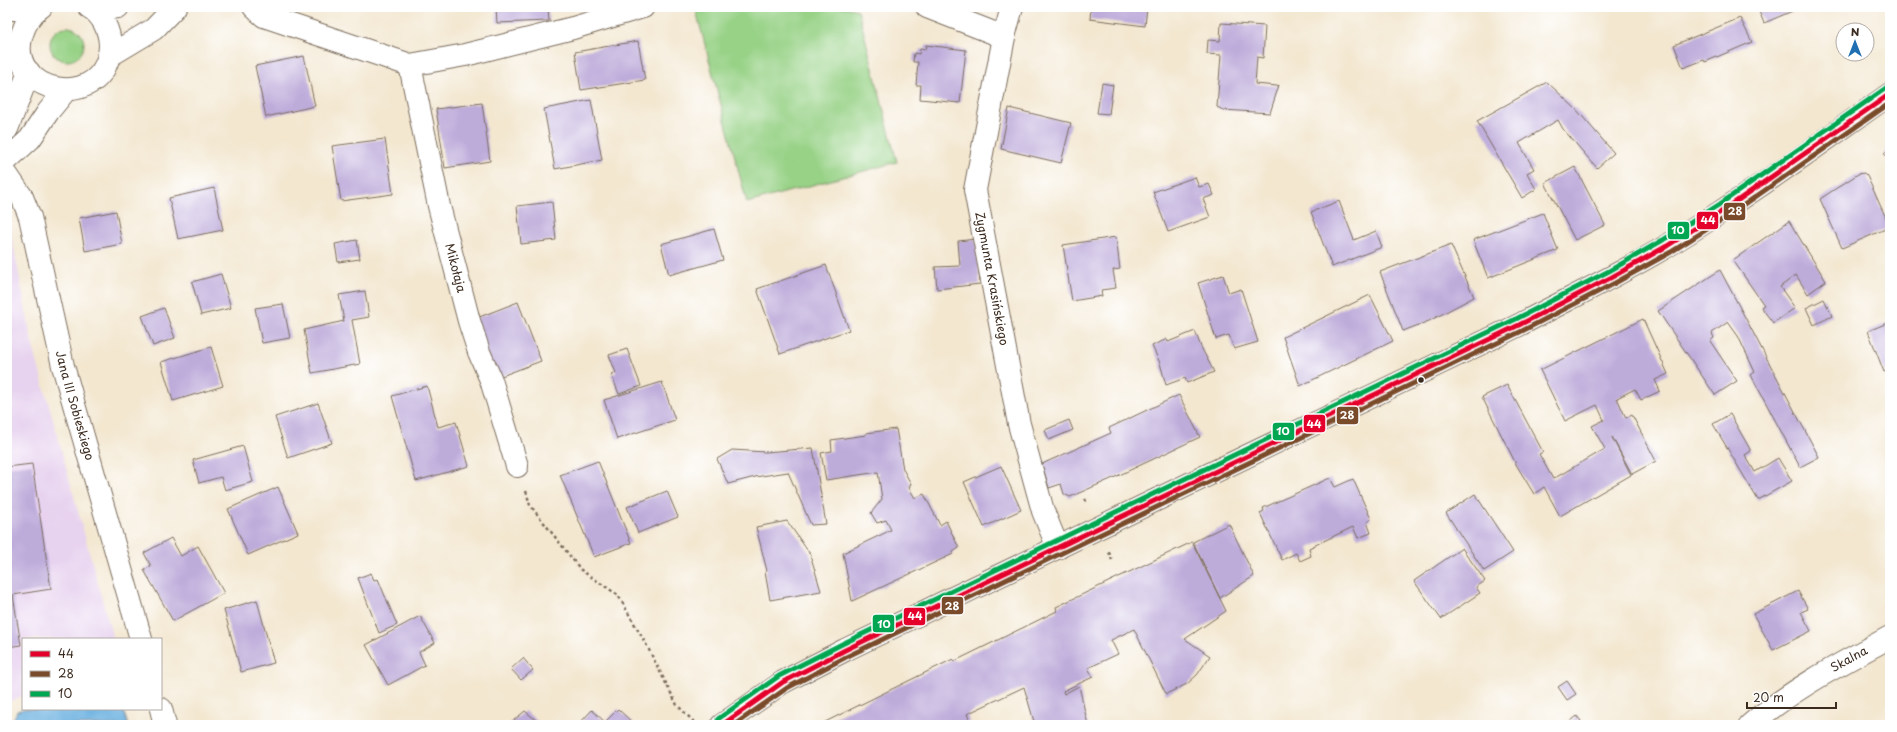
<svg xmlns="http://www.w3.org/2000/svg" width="1897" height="732" font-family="'Playpen Sans',sans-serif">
  <rect width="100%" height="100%" fill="#fff"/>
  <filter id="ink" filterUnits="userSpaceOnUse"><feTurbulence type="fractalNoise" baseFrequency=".025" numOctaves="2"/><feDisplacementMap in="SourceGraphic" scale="8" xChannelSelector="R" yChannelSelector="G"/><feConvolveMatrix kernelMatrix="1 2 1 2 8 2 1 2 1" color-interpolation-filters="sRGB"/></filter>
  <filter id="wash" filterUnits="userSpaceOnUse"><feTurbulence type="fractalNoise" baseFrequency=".012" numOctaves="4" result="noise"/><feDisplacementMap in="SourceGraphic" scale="16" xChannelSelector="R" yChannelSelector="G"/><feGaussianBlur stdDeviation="0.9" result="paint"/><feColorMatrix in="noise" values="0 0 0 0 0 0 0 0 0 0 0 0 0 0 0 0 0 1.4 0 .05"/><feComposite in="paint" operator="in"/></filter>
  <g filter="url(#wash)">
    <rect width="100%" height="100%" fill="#f3e7d0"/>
    <path fill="#e7d2ef" d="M 7,211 L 32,343 L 113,639 L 23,639 L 23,696 L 7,702 Z"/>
    <path fill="#97d286" stroke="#697e52" d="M 695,7 L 847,7 L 858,10 L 897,162 L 747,203 Z
      M50 44a17 17 0 1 1 34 0a17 17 0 1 1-34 0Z"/>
    <path fill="#68afdf" stroke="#526c7e" d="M 23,709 L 123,709 L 128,725 L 11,725 L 17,711 Z"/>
    <g id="blocks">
      <path fill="#bdabda" d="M 496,7 L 548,7 L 549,21 L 497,23 Z
        M 1091,7 L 1147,7 L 1145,26 L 1090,19 Z
        M 1757,7 L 1802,7 L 1764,23 Z
        M 1740,18 L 1752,42 L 1705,62 L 1704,60 L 1683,68 L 1674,45 Z
        M 1221,23 L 1265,26 L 1263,58 L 1257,57 L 1255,84 L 1277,86 L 1279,85 L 1270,113 L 1223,110 L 1217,107 L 1221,55 L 1207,54 L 1208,40 L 1220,41 Z
        M 638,41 L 645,80 L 581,90 L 575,52 Z
        M 926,45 L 966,50 L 960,103 L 920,99 L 921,85 L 916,85 L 918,62 L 913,62 L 914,53 L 919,54 L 920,49 L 925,50 Z
        M 304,56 L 315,106 L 266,117 L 255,66 Z
        M 1547,82 L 1576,109 L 1614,153 L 1597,168 L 1563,129 L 1558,120 L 1519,143 L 1534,169 L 1527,173 L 1536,189 L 1522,198 L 1477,121 Z
        M 1102,83 L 1113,85 L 1109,114 L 1097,113 Z
        M 591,100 L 602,160 L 555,169 L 544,109 Z
        M 482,103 L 490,161 L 445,168 L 436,109 Z
        M 1009,108 L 1071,123 L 1061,163 L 1001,149 Z
        M 385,139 L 393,194 L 341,201 L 332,146 Z
        M 1890,149 L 1890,161 L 1884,153 Z
        M 1575,167 L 1605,225 L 1575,240 L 1545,183 Z
        M 1864,173 L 1867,176 L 1890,227 L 1842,248 L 1820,199 L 1858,174 Z
        M 1195,177 L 1199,187 L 1209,184 L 1214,195 L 1203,199 L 1210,217 L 1168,232 L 1153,192 Z
        M 214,188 L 223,230 L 178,239 L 169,198 Z
        M 1339,201 L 1354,240 L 1376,231 L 1382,247 L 1332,267 L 1311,212 Z
        M 552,202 L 556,240 L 521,244 L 517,206 Z
        M 116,211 L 122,244 L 85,251 L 79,218 Z
        M 1543,213 L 1558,250 L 1488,278 L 1473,240 Z
        M 1789,221 L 1826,281 L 1808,294 L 1796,275 L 1780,287 L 1795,308 L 1773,323 L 1761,307 L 1764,305 L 1733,260 Z
        M 714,229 L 723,260 L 669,275 L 661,244 Z
        M 1116,237 L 1120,269 L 1113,270 L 1116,288 L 1101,290 L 1102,296 L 1072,301 L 1063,245 Z
        M 976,239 L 980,284 L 937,289 L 935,267 L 960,266 L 958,241 Z
        M 357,240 L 360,259 L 338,262 L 335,244 Z
        M 1451,245 L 1474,297 L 1429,321 L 1403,331 L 1380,272 Z
        M 826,265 L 849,330 L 780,354 L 757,289 Z
        M 1720,270 L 1819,457 L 1800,467 L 1751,375 L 1755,372 L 1738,336 L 1728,322 L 1712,333 L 1714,338 L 1710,341 L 1737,381 L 1715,395 L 1658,311 Z
        M 221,274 L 231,308 L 201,315 L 192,282 Z
        M 1223,275 L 1229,293 L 1241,289 L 1258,342 L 1234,349 L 1229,335 L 1216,339 L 1198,283 Z
        M 365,291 L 369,317 L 352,320 L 360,364 L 312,373 L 304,330 L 344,321 L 339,295 Z
        M 1370,295 L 1393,341 L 1300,386 L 1283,337 Z
        M 1824,299 L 1832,316 L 1814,325 L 1806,308 Z
        M 518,302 L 541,361 L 491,380 L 469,321 Z
        M 283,304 L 290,338 L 262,343 L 255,308 Z
        M 164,308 L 175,338 L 153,346 L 142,316 Z
        M 1643,319 L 1668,374 L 1655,380 L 1660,391 L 1641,400 L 1635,389 L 1617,398 L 1626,418 L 1632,415 L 1656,461 L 1632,474 L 1612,437 L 1631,475 L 1560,516 L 1544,487 L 1534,494 L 1517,466 L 1482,397 L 1507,385 L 1543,452 L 1539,454 L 1553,479 L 1605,449 L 1592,426 L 1604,420 L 1597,405 L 1565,421 L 1540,370 Z
        M 1890,322 L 1890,369 L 1884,372 L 1868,331 Z
        M 1195,331 L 1201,347 L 1214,372 L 1187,383 L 1185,378 L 1166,385 L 1160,363 L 1152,346 L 1167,339 L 1168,342 Z
        M 211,347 L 223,386 L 173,401 L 161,362 Z
        M 627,349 L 641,386 L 619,394 L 611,374 L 616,373 L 609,355 Z
        M 662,382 L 675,420 L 617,439 L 604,400 Z
        M 427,386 L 438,427 L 456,422 L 469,466 L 416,481 L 392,396 Z
        M 1179,395 L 1200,437 L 1111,479 L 1070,497 L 1064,494 L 1061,484 L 1049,488 L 1042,464 L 1111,433 L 1109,428 Z
        M 318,403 L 332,443 L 288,458 L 275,417 Z
        M 1730,414 L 1751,451 L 1745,455 L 1755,472 L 1778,458 L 1792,481 L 1758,500 L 1713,424 Z
        M 1069,420 L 1073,430 L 1049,440 L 1045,430 Z
        M 896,429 L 903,469 L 911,484 L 909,488 L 915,498 L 924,494 L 940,525 L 946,521 L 959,548 L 953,552 L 953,554 L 852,601 L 843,553 L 891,530 L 886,520 L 877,523 L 871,513 L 882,499 L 878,472 L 826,480 L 821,453 L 832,451 L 831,440 L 866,435 L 866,433 Z
        M 243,446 L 253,482 L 225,490 L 221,477 L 199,483 L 193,460 Z
        M 813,448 L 826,524 L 811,525 L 788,472 L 755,477 L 728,484 L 717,459 L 732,450 L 766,452 Z
        M 598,461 L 631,543 L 594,557 L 560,475 Z
        M 32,464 L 51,589 L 13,595 L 21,645 L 7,647 L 7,467 Z
        M 1001,466 L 1021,510 L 984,527 L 964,482 Z
        M 1330,478 L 1335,487 L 1353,479 L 1371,519 L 1367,522 L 1371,533 L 1358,538 L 1353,527 L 1309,548 L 1311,556 L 1300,561 L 1296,553 L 1282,560 L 1260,513 L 1264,511 L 1263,508 Z
        M 278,487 L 298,533 L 248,555 L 228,509 Z
        M 667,491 L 678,517 L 638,533 L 627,507 Z
        M 1475,494 L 1513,552 L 1484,571 L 1446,513 Z
        M 787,521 L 810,554 L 821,591 L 770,600 L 765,572 L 767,571 L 756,527 Z
        M 1229,524 L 1254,576 L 1220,598 L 1193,542 Z
        M 171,538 L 181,556 L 198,546 L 224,593 L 173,621 L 144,570 L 151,566 L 144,553 Z
        M 1192,542 L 1226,611 L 1185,639 L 1210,656 L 1197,675 L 1187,684 L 1166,694 L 1134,629 L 1111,640 L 1118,654 L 1088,668 L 1093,677 L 1063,691 L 1064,694 L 1079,686 L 1088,725 L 1035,725 L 1024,687 L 967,714 L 970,721 L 963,725 L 819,725 L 953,659 L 955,661 L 1057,611 L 1056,607 Z
        M 1462,548 L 1485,581 L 1476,587 L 1480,593 L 1441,619 L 1414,581 Z
        M 371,573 L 374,580 L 378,579 L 397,625 L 379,633 L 358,578 Z
        M 1798,591 L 1808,609 L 1801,612 L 1811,631 L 1773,650 L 1753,614 Z
        M 257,600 L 274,663 L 241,672 L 224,610 Z
        M 420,616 L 435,643 L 419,652 L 425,665 L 388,685 L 366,645 Z
        M 523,658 L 533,670 L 521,680 L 511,669 Z
        M 1567,681 L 1576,694 L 1567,700 L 1558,687 Z
        M 618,709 L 635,725 L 578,725 L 592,710 L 605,722 Z
        M 525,711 L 542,725 L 508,725 Z
        M 1577,716 L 1584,725 L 1566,725 Z"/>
    </g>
  </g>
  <g filter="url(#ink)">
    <use href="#blocks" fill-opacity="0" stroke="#7b6c5c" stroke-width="1"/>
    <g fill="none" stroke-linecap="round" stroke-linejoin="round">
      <defs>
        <g id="minor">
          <path d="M 41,7 C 32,12 25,24 22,34 C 3,94 106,115 110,46 C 110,31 102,14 89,7"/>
          <path d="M 254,7 L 264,16 L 410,65 L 465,55 L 573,28 L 643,7"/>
          <path d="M 927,7 L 1004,37"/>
          <path id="s1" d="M 1012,7 L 1004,37 L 975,190 L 1019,424 L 1043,511 L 1058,548"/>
          <path d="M 7,9 L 37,9"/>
          <path d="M 94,10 L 118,7"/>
          <path d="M 109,56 L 154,29 L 175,7"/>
          <path id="s2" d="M 410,65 L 439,206 L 469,321 L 479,352 L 491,380 L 517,466"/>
          <path d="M 7,129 L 29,72"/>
          <path d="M 7,160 L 30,139 L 48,112 L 66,90"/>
          <path id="s3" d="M 7,175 L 22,197 L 30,217 L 63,366 L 141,639"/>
          <path d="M 161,709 L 165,725"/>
          <path id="s4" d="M 1750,725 C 1792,689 1842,663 1890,637"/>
        </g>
        <path id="tertiary" d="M 722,725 L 783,682 L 845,650 L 1519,325 C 1568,299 1619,275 1667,246 C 1744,199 1817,146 1890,94"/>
      </defs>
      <use href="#minor" stroke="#7b6c5c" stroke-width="24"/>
      <use href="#tertiary" stroke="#7b6c5c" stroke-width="24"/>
      <path stroke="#7b6c5c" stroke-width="2.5" stroke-dasharray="3 3" stroke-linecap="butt" d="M 526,491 L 530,505 L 581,570 L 618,595 L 647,646 L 677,705 L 696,724
        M 1085,499 L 1087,504
        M 1109,552 L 1112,560"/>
      <use href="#minor" stroke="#fff" stroke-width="22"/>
      <use href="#tertiary" stroke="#fff" stroke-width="22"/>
      <defs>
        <path id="bus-1" d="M 722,725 L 783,682 L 845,650 L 1519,325 L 1612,277 L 1667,246 L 1724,210 L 1890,94"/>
        <path id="bus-2" d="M 734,725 L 787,688 L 848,656 L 1522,331 L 1615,283 L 1671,252 L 1728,216 L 1890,103"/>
        <path id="bus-3" d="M 718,719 L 779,676 L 842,644 L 1516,319 L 1609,271 L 1663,240 L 1720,204 L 1886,88"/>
      </defs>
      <use href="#bus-1" stroke="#fff" stroke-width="8"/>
      <use href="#bus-2" stroke="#fff" stroke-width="8"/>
      <use href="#bus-3" stroke="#fff" stroke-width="8"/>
      <use href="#bus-1" stroke="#e4002b" stroke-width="5"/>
      <use href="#bus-2" stroke="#7a4b2a" stroke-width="5"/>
      <use href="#bus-3" stroke="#00a651" stroke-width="5"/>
    </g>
  </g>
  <circle fill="#3b2a1e" stroke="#fff" stroke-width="1.5" cx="1421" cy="380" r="3.5"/>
  <g text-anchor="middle" stroke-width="3" stroke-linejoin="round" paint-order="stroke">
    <g font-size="12" fill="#3b2a1e" stroke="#fff">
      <text dy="4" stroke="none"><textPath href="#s2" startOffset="208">Mikołaja</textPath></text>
      <text dy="4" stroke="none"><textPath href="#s1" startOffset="277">Zygmunta Krasińskiego</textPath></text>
      <text dy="4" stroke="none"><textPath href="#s3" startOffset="242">Jana III Sobieskiego</textPath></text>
      <text dy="4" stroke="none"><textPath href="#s4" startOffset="119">Skalna</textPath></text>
    </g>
  </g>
  <g stroke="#fff" stroke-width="1.5">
    <rect x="1723" y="202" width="23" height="19" rx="4" fill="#7a4b2a"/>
    <rect x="1696" y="211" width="23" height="19" rx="4" fill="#e4002b"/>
    <rect x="1667" y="221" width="23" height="19" rx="4" fill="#00a651"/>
    <rect x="1336" y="406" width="23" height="19" rx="4" fill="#7a4b2a"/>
    <rect x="1303" y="414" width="23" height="19" rx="4" fill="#e4002b"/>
    <rect x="1272" y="422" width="23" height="19" rx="4" fill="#00a651"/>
    <rect x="941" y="596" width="23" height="19" rx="4" fill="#7a4b2a"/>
    <rect x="903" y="607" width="23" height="19" rx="4" fill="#e4002b"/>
    <rect x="872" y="614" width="23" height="19" rx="4" fill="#00a651"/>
  </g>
  <g font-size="11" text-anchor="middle" font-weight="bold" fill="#fff">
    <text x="1735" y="215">28</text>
    <text x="1708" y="224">44</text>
    <text x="1678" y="234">10</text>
    <text x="1347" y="419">28</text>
    <text x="1314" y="428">44</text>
    <text x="1283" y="435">10</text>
    <text x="952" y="610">28</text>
    <text x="915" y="620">44</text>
    <text x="884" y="628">10</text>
  </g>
  <rect width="1897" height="732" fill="none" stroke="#fff" stroke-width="24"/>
  <rect x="22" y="638" width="140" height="72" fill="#ffffff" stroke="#b1aaa5"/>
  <rect x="30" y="651" width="20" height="6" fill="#e4002b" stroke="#b1aaa5"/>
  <text x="58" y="658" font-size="12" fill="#3b2a1e">44</text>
  <rect x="30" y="671" width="20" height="6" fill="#7a4b2a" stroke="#b1aaa5"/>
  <text x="58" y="678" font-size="12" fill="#3b2a1e">28</text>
  <rect x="30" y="691" width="20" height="6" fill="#00a651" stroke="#b1aaa5"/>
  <text x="58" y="698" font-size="12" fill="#3b2a1e">10</text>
  <g transform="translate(1855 42)"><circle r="19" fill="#ffffff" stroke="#b1aaa5"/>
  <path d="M0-3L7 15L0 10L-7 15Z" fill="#1f6fb2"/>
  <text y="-6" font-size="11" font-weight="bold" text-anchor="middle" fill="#3b2a1e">N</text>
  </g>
  <path d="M1747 702v6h89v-6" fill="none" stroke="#3b2a1e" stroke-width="2"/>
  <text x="1753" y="702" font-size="12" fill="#3b2a1e" stroke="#ffffff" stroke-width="3" paint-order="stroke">20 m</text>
</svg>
